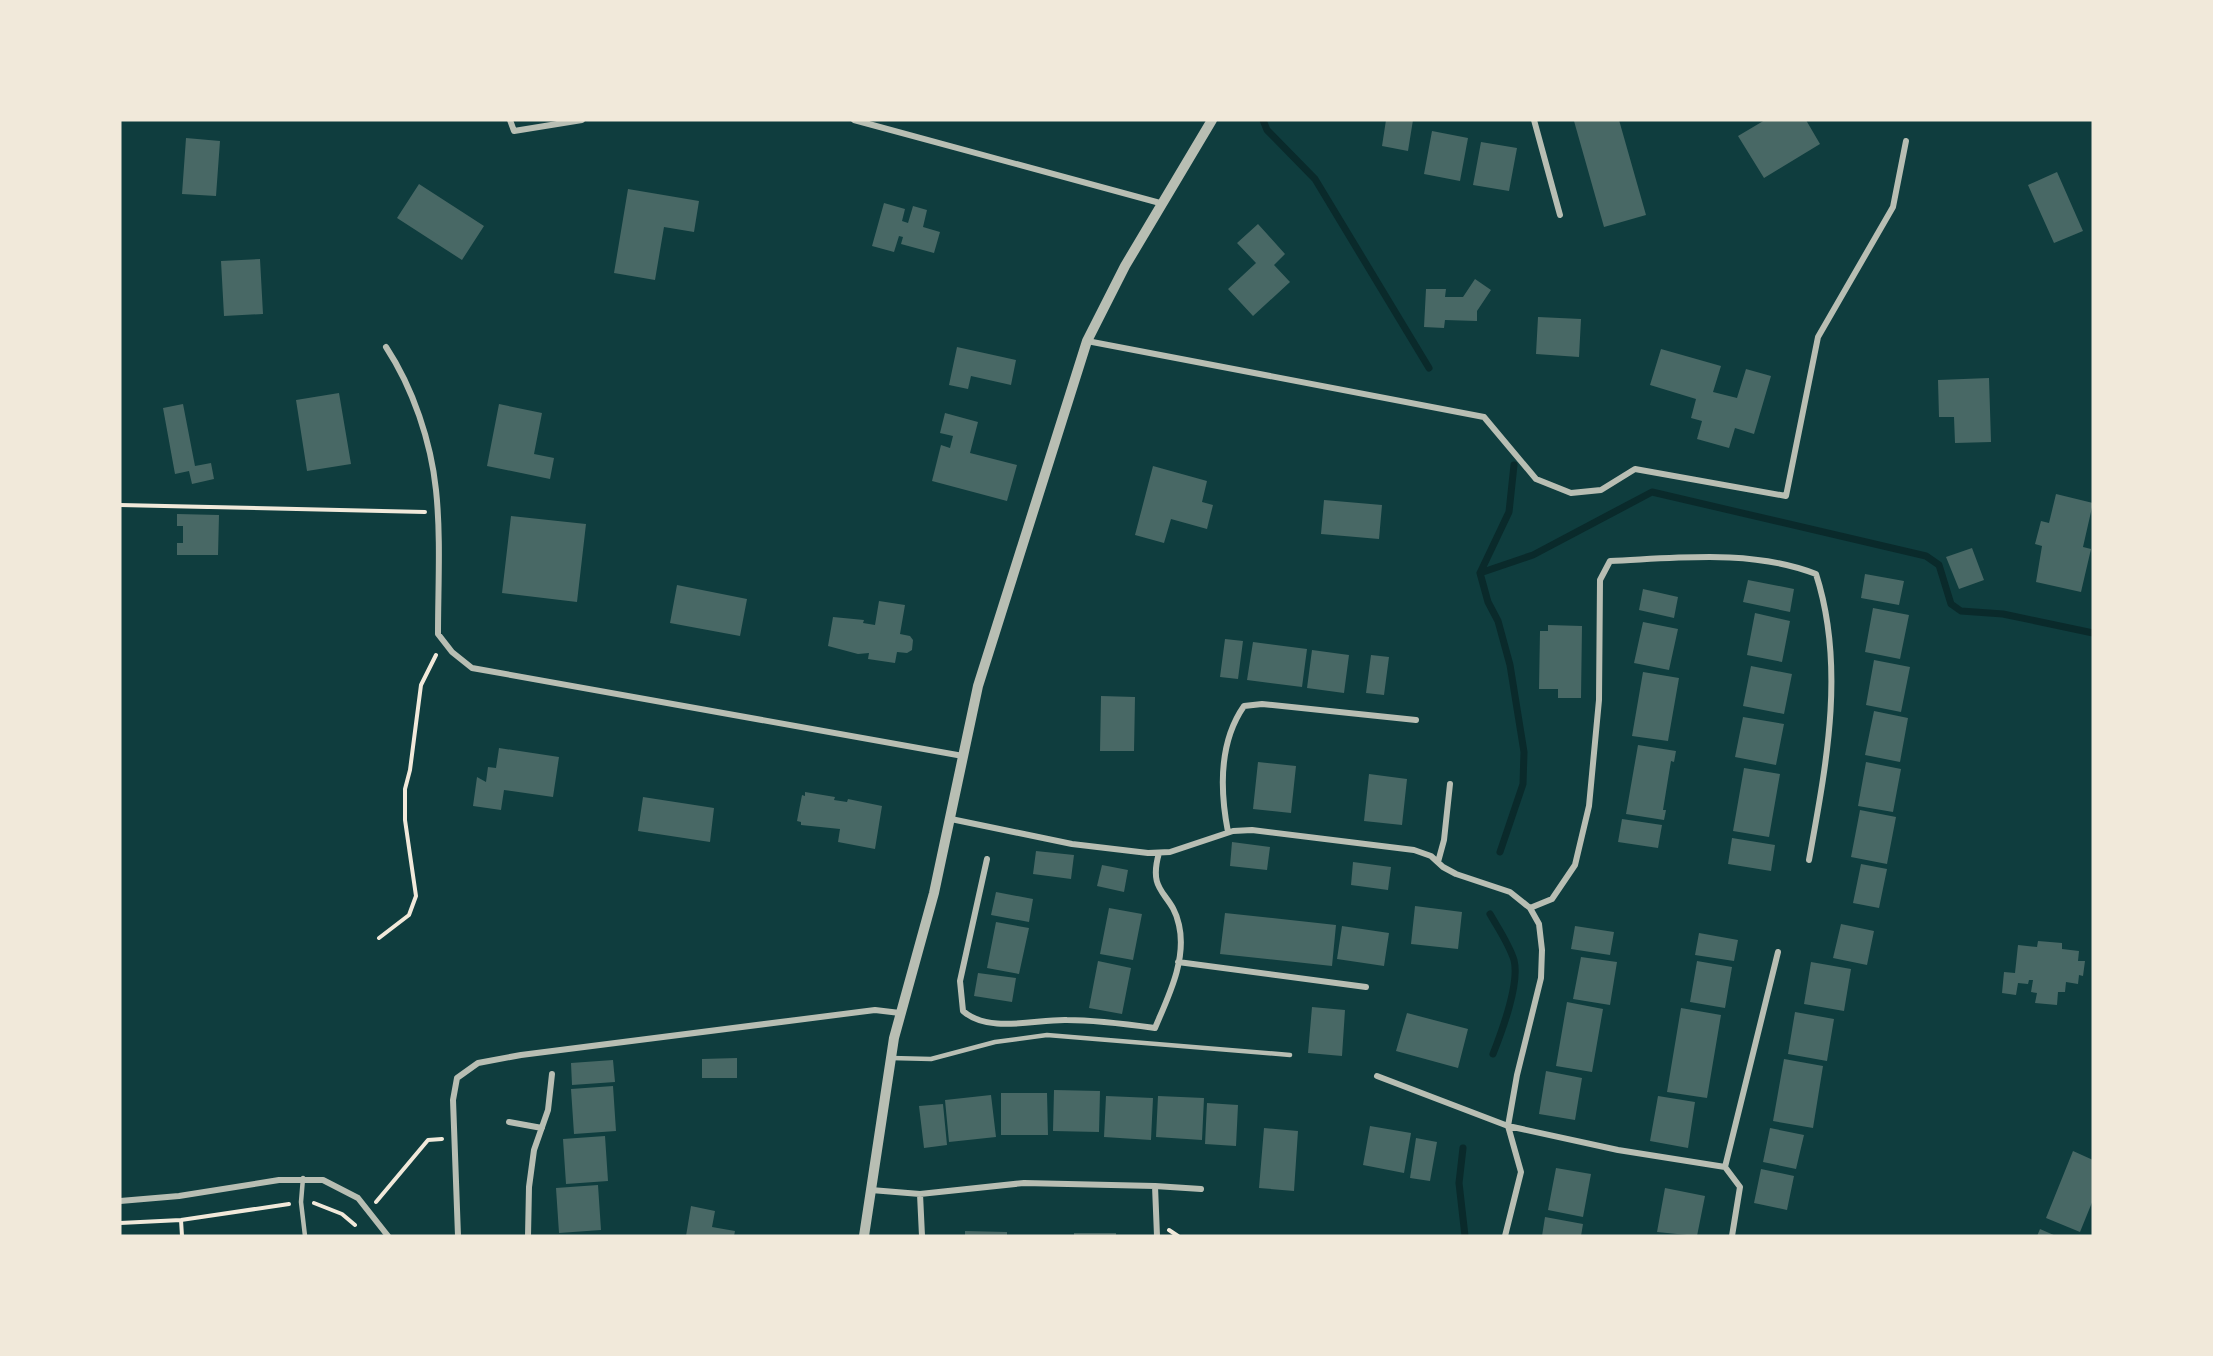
<svg xmlns="http://www.w3.org/2000/svg" width="2213" height="1356" font-family="'Zilla Slab',serif">
  <rect width="100%" height="100%" fill="#0f3d3e"/>
  <g fill="none" stroke-linecap="round" stroke-linejoin="round">
    <path stroke="#0a2a2b" stroke-width="7" d="M 1263,120 L 1267,130 L 1315,179 L 1429,368
      M 1480,573 L 1533,555 L 1652,492 L 1926,556 L 1939,565 L 1951,604 L 1961,611 L 2003,614 L 2093,633
      M 1500,852 L 1523,784 L 1524,752 L 1510,665 L 1498,621 L 1488,602 L 1480,573 L 1509,512 L 1514,465
      M 1490,914 C 1498,928 1509,944 1514,960 C 1520,984 1502,1031 1493,1054
      M 1463,1148 L 1459,1183 L 1465,1236"/>
  </g>
  <path fill="#486865" d="M 1386,120 L 1413,120 L 1408,151 L 1382,146 Z
    M 1578,120 L 1619,120 L 1646,215 L 1604,227 L 1574,121 Z
    M 1765,120 L 1806,120 L 1820,144 L 1764,178 L 1738,136 Z
    M 1432,131 L 1468,138 L 1460,181 L 1424,174 Z
    M 186,138 L 220,141 L 216,196 L 182,194 Z
    M 1481,142 L 1517,148 L 1509,191 L 1473,185 Z
    M 2057,172 L 2083,231 L 2054,243 L 2028,185 Z
    M 419,184 L 484,226 L 462,260 L 397,218 Z
    M 628,189 L 699,201 L 694,232 L 664,227 L 655,280 L 614,273 Z
    M 884,203 L 905,209 L 902,221 L 908,223 L 913,206 L 927,210 L 923,227 L 940,232 L 934,253 L 901,244 L 903,237 L 899,236 L 894,252 L 872,246 Z
    M 1258,224 L 1285,254 L 1274,265 L 1290,282 L 1253,316 L 1228,289 L 1256,263 L 1237,243 Z
    M 260,259 L 263,314 L 224,316 L 221,261 Z
    M 1475,279 L 1491,290 L 1477,311 L 1477,321 L 1445,320 L 1444,328 L 1424,327 L 1426,289 L 1446,289 L 1445,297 L 1463,297 Z
    M 1538,317 L 1581,319 L 1579,357 L 1536,354 Z
    M 957,347 L 1016,360 L 1011,385 L 971,376 L 968,389 L 949,385 Z
    M 1661,349 L 1721,366 L 1713,392 L 1737,398 L 1746,369 L 1771,376 L 1754,434 L 1735,428 L 1729,448 L 1697,439 L 1702,421 L 1691,418 L 1696,399 L 1650,385 Z
    M 1989,378 L 1991,442 L 1955,443 L 1954,417 L 1939,417 L 1938,380 Z
    M 339,393 L 351,464 L 307,471 L 296,400 Z
    M 183,404 L 195,466 L 211,463 L 214,479 L 192,484 L 189,471 L 175,474 L 163,408 Z
    M 499,404 L 542,413 L 534,454 L 554,458 L 550,479 L 487,466 Z
    M 945,413 L 978,422 L 970,453 L 1017,465 L 1007,501 L 932,481 L 941,445 L 950,448 L 953,436 L 940,433 Z
    M 1153,466 L 1207,481 L 1202,502 L 1213,505 L 1207,529 L 1171,519 L 1164,543 L 1135,535 Z
    M 2056,494 L 2093,503 L 2083,547 L 2091,549 L 2081,592 L 2036,582 L 2042,546 L 2035,544 L 2041,521 L 2049,523 Z
    M 1324,500 L 1382,505 L 1379,539 L 1321,534 Z
    M 177,514 L 219,515 L 218,555 L 177,555 L 177,543 L 183,543 L 183,526 L 177,526 Z
    M 511,516 L 586,524 L 577,602 L 502,593 Z
    M 1972,548 L 1984,580 L 1959,589 L 1946,557 Z
    M 1865,574 L 1904,581 L 1899,605 L 1861,598 Z
    M 1748,580 L 1794,589 L 1790,612 L 1743,602 Z
    M 677,585 L 747,599 L 740,636 L 670,623 Z
    M 1643,589 L 1678,597 L 1674,618 L 1639,610 Z
    M 879,601 L 905,605 L 900,634 L 910,636 L 913,640 L 912,650 L 907,653 L 897,652 L 895,663 L 868,659 L 869,653 L 858,654 L 828,646 L 833,617 L 864,620 L 863,623 L 875,625 Z
    M 1873,608 L 1909,615 L 1900,659 L 1865,652 Z
    M 1755,613 L 1790,621 L 1782,662 L 1747,655 Z
    M 1643,622 L 1678,629 L 1669,670 L 1634,663 Z
    M 1548,625 L 1582,626 L 1581,698 L 1558,698 L 1558,689 L 1539,689 L 1540,631 L 1548,631 Z
    M 1225,639 L 1243,641 L 1238,679 L 1220,677 Z
    M 1253,642 L 1307,649 L 1302,687 L 1247,680 Z
    M 1312,650 L 1349,655 L 1344,693 L 1307,688 Z
    M 1371,655 L 1389,657 L 1384,695 L 1366,693 Z
    M 1874,660 L 1910,667 L 1901,712 L 1866,705 Z
    M 1751,666 L 1792,674 L 1784,714 L 1743,706 Z
    M 1643,672 L 1679,678 L 1668,741 L 1632,736 Z
    M 1101,696 L 1135,697 L 1134,751 L 1100,751 Z
    M 1874,711 L 1908,718 L 1900,762 L 1865,755 Z
    M 1743,717 L 1784,724 L 1776,765 L 1735,757 Z
    M 1638,745 L 1676,751 L 1674,762 L 1671,761 L 1663,810 L 1666,810 L 1664,820 L 1626,814 Z
    M 499,748 L 559,757 L 553,797 L 504,790 L 501,810 L 473,806 L 477,777 L 486,782 L 488,767 L 496,768 Z
    M 1258,762 L 1296,766 L 1291,813 L 1253,809 Z
    M 1866,762 L 1901,769 L 1893,812 L 1858,806 Z
    M 1744,768 L 1780,774 L 1769,837 L 1733,831 Z
    M 1369,774 L 1407,779 L 1402,825 L 1364,821 Z
    M 805,792 L 835,797 L 834,800 L 847,802 L 848,799 L 882,806 L 875,849 L 838,842 L 840,829 L 801,825 L 801,822 L 797,821 L 802,795 L 805,796 Z
    M 643,797 L 714,808 L 710,842 L 638,831 Z
    M 1860,810 L 1896,817 L 1887,864 L 1851,857 Z
    M 1622,819 L 1662,825 L 1658,848 L 1618,842 Z
    M 1732,838 L 1775,845 L 1771,871 L 1728,864 Z
    M 1232,842 L 1270,847 L 1267,870 L 1230,866 Z
    M 1036,851 L 1074,855 L 1071,879 L 1033,874 Z
    M 1353,862 L 1391,867 L 1388,890 L 1351,885 Z
    M 1861,864 L 1887,869 L 1879,908 L 1853,903 Z
    M 1102,865 L 1128,870 L 1124,892 L 1097,886 Z
    M 996,892 L 1033,899 L 1029,922 L 991,915 Z
    M 1415,906 L 1462,912 L 1458,949 L 1411,944 Z
    M 1109,908 L 1142,914 L 1133,960 L 1100,954 Z
    M 1225,913 L 1336,925 L 1332,966 L 1220,954 Z
    M 996,922 L 1029,928 L 1019,974 L 987,968 Z
    M 1841,924 L 1874,931 L 1867,965 L 1833,958 Z
    M 1342,926 L 1389,933 L 1384,966 L 1337,959 Z
    M 1575,926 L 1614,932 L 1610,955 L 1571,949 Z
    M 1699,933 L 1738,940 L 1734,961 L 1695,955 Z
    M 2038,941 L 2062,943 L 2062,949 L 2079,951 L 2078,961 L 2085,961 L 2083,976 L 2079,975 L 2078,984 L 2066,982 L 2065,992 L 2058,992 L 2057,1005 L 2035,1003 L 2037,993 L 2031,992 L 2033,980 L 2029,980 L 2028,984 L 2018,983 L 2016,995 L 2002,993 L 2004,972 L 2015,973 L 2018,945 L 2037,947 Z
    M 1581,957 L 1617,962 L 1610,1005 L 1573,999 Z
    M 1098,961 L 1131,968 L 1122,1014 L 1089,1008 Z
    M 1697,961 L 1732,967 L 1725,1008 L 1690,1002 Z
    M 1811,962 L 1851,969 L 1844,1011 L 1804,1004 Z
    M 978,973 L 1016,978 L 1012,1002 L 974,996 Z
    M 1567,1002 L 1603,1009 L 1592,1072 L 1556,1066 Z
    M 1312,1007 L 1345,1010 L 1342,1056 L 1308,1053 Z
    M 1681,1008 L 1721,1015 L 1707,1098 L 1667,1092 Z
    M 1795,1012 L 1834,1019 L 1827,1061 L 1788,1054 Z
    M 1407,1013 L 1468,1029 L 1458,1068 L 1396,1051 Z
    M 737,1058 L 737,1078 L 702,1078 L 702,1059 Z
    M 1784,1059 L 1823,1066 L 1813,1128 L 1773,1121 Z
    M 613,1060 L 615,1082 L 572,1085 L 571,1063 Z
    M 1546,1071 L 1582,1078 L 1575,1120 L 1539,1114 Z
    M 613,1086 L 616,1131 L 574,1134 L 571,1089 Z
    M 1054,1090 L 1100,1091 L 1099,1132 L 1053,1131 Z
    M 1001,1093 L 1047,1093 L 1048,1135 L 1001,1135 Z
    M 991,1095 L 996,1137 L 949,1142 L 945,1100 Z
    M 1106,1096 L 1153,1098 L 1151,1140 L 1104,1137 Z
    M 1158,1096 L 1204,1098 L 1202,1140 L 1156,1137 Z
    M 1658,1096 L 1695,1102 L 1688,1148 L 1650,1141 Z
    M 1207,1103 L 1238,1105 L 1236,1146 L 1205,1144 Z
    M 943,1104 L 947,1145 L 924,1148 L 919,1106 Z
    M 1370,1126 L 1411,1133 L 1404,1173 L 1363,1165 Z
    M 1264,1128 L 1298,1131 L 1294,1191 L 1259,1188 Z
    M 1770,1128 L 1804,1135 L 1796,1169 L 1763,1162 Z
    M 605,1136 L 608,1181 L 566,1184 L 563,1139 Z
    M 1416,1138 L 1437,1142 L 1430,1181 L 1410,1178 Z
    M 2073,1151 L 2093,1160 L 2093,1200 L 2080,1232 L 2046,1218 Z
    M 1556,1168 L 1591,1174 L 1583,1217 L 1548,1210 Z
    M 1761,1169 L 1794,1176 L 1787,1210 L 1754,1203 Z
    M 598,1185 L 601,1230 L 559,1233 L 556,1188 Z
    M 1665,1188 L 1705,1196 L 1697,1236 L 1657,1232 Z
    M 691,1206 L 715,1211 L 712,1227 L 735,1231 L 734,1236 L 686,1236 Z
    M 1545,1217 L 1583,1224 L 1581,1236 L 1542,1236 Z
    M 2040,1229 L 2056,1236 L 2037,1236 Z
    M 965,1231 L 1007,1232 L 1007,1236 L 965,1236 Z
    M 1074,1233 L 1116,1233 L 1116,1236 L 1074,1236 Z"/>
  <g fill="none" stroke-linecap="round" stroke-linejoin="round">
    <path stroke="#f1e9da" stroke-width="4" d="M 120,505 L 425,512
      M 379,938 L 409,915 L 416,896 L 405,820 L 405,789 L 410,770 L 421,685 L 436,655
      M 376,1202 L 428,1140 L 442,1139
      M 314,1203 L 342,1214 L 355,1225
      M 181,1220 L 182,1236
      M 120,1223 L 181,1220 L 289,1204
      M 1169,1230 L 1178,1236"/>
    <path stroke="#b8beb3" stroke-width="4.5" d="M 891,1058 L 931,1059 L 995,1042 L 1047,1035 L 1290,1055
      M 303,1178 L 301,1202 L 305,1236"/>
    <path stroke="#b8beb3" stroke-width="6" d="M 510,120 L 514,131 L 582,120
      M 854,120 L 1160,203
      M 1534,120 L 1560,215
      M 1087,341 L 1484,417 L 1536,479 L 1571,493 L 1601,490 L 1635,469 L 1786,496 L 1818,337 L 1893,207 L 1906,141
      M 386,347 C 413,388 431,442 436,490 C 441,537 438,587 438,634 L 452,652 L 472,668 L 963,756
      M 951,819 L 1072,844 L 1148,853 L 1170,852 L 1233,831 L 1252,830 L 1414,850 L 1431,856 L 1443,867 L 1456,874 L 1510,892 L 1530,908 L 1539,924 L 1542,950 L 1541,978 L 1517,1075 L 1508,1126 L 1521,1172 L 1505,1236
      M 1228,832 C 1220,791 1219,742 1244,706 L 1262,704 L 1416,720
      M 987,859 L 960,981 L 963,1011 C 989,1034 1036,1019 1067,1020 C 1097,1020 1126,1024 1155,1028 C 1168,997 1187,960 1179,925 C 1172,891 1147,895 1159,853
      M 1438,862 L 1444,840 L 1450,784
      M 1530,908 L 1552,899 L 1575,865 L 1589,806 L 1599,700 L 1600,580 L 1610,561 C 1678,558 1752,549 1816,574 C 1846,667 1826,766 1809,860
      M 1178,962 L 1366,987
      M 1377,1076 L 1508,1126 L 1618,1150 L 1725,1167 L 1778,952
      M 509,1122 L 542,1128
      M 1725,1167 L 1740,1187 L 1732,1236
      M 871,1190 L 920,1194 L 1024,1183 L 1155,1186
      M 920,1194 L 922,1236
      M 120,1201 L 179,1196 L 279,1180 L 323,1180 L 358,1198 L 388,1236
      M 458,1236 L 453,1100 L 457,1078 L 478,1063 L 521,1055 L 875,1010 L 900,1013
      M 528,1236 L 529,1187 L 534,1150 L 548,1110 L 552,1074
      M 1157,1236 L 1155,1186 L 1201,1189"/>
    <path stroke="#b8beb3" stroke-width="10" d="M 864,1236 L 894,1038 L 934,893 L 978,686 L 1087,341 L 1125,266 L 1212,120"/>
  </g>
  <rect width="2213" height="1356" fill="none" stroke="#f1e9da" stroke-width="243"/>
</svg>
